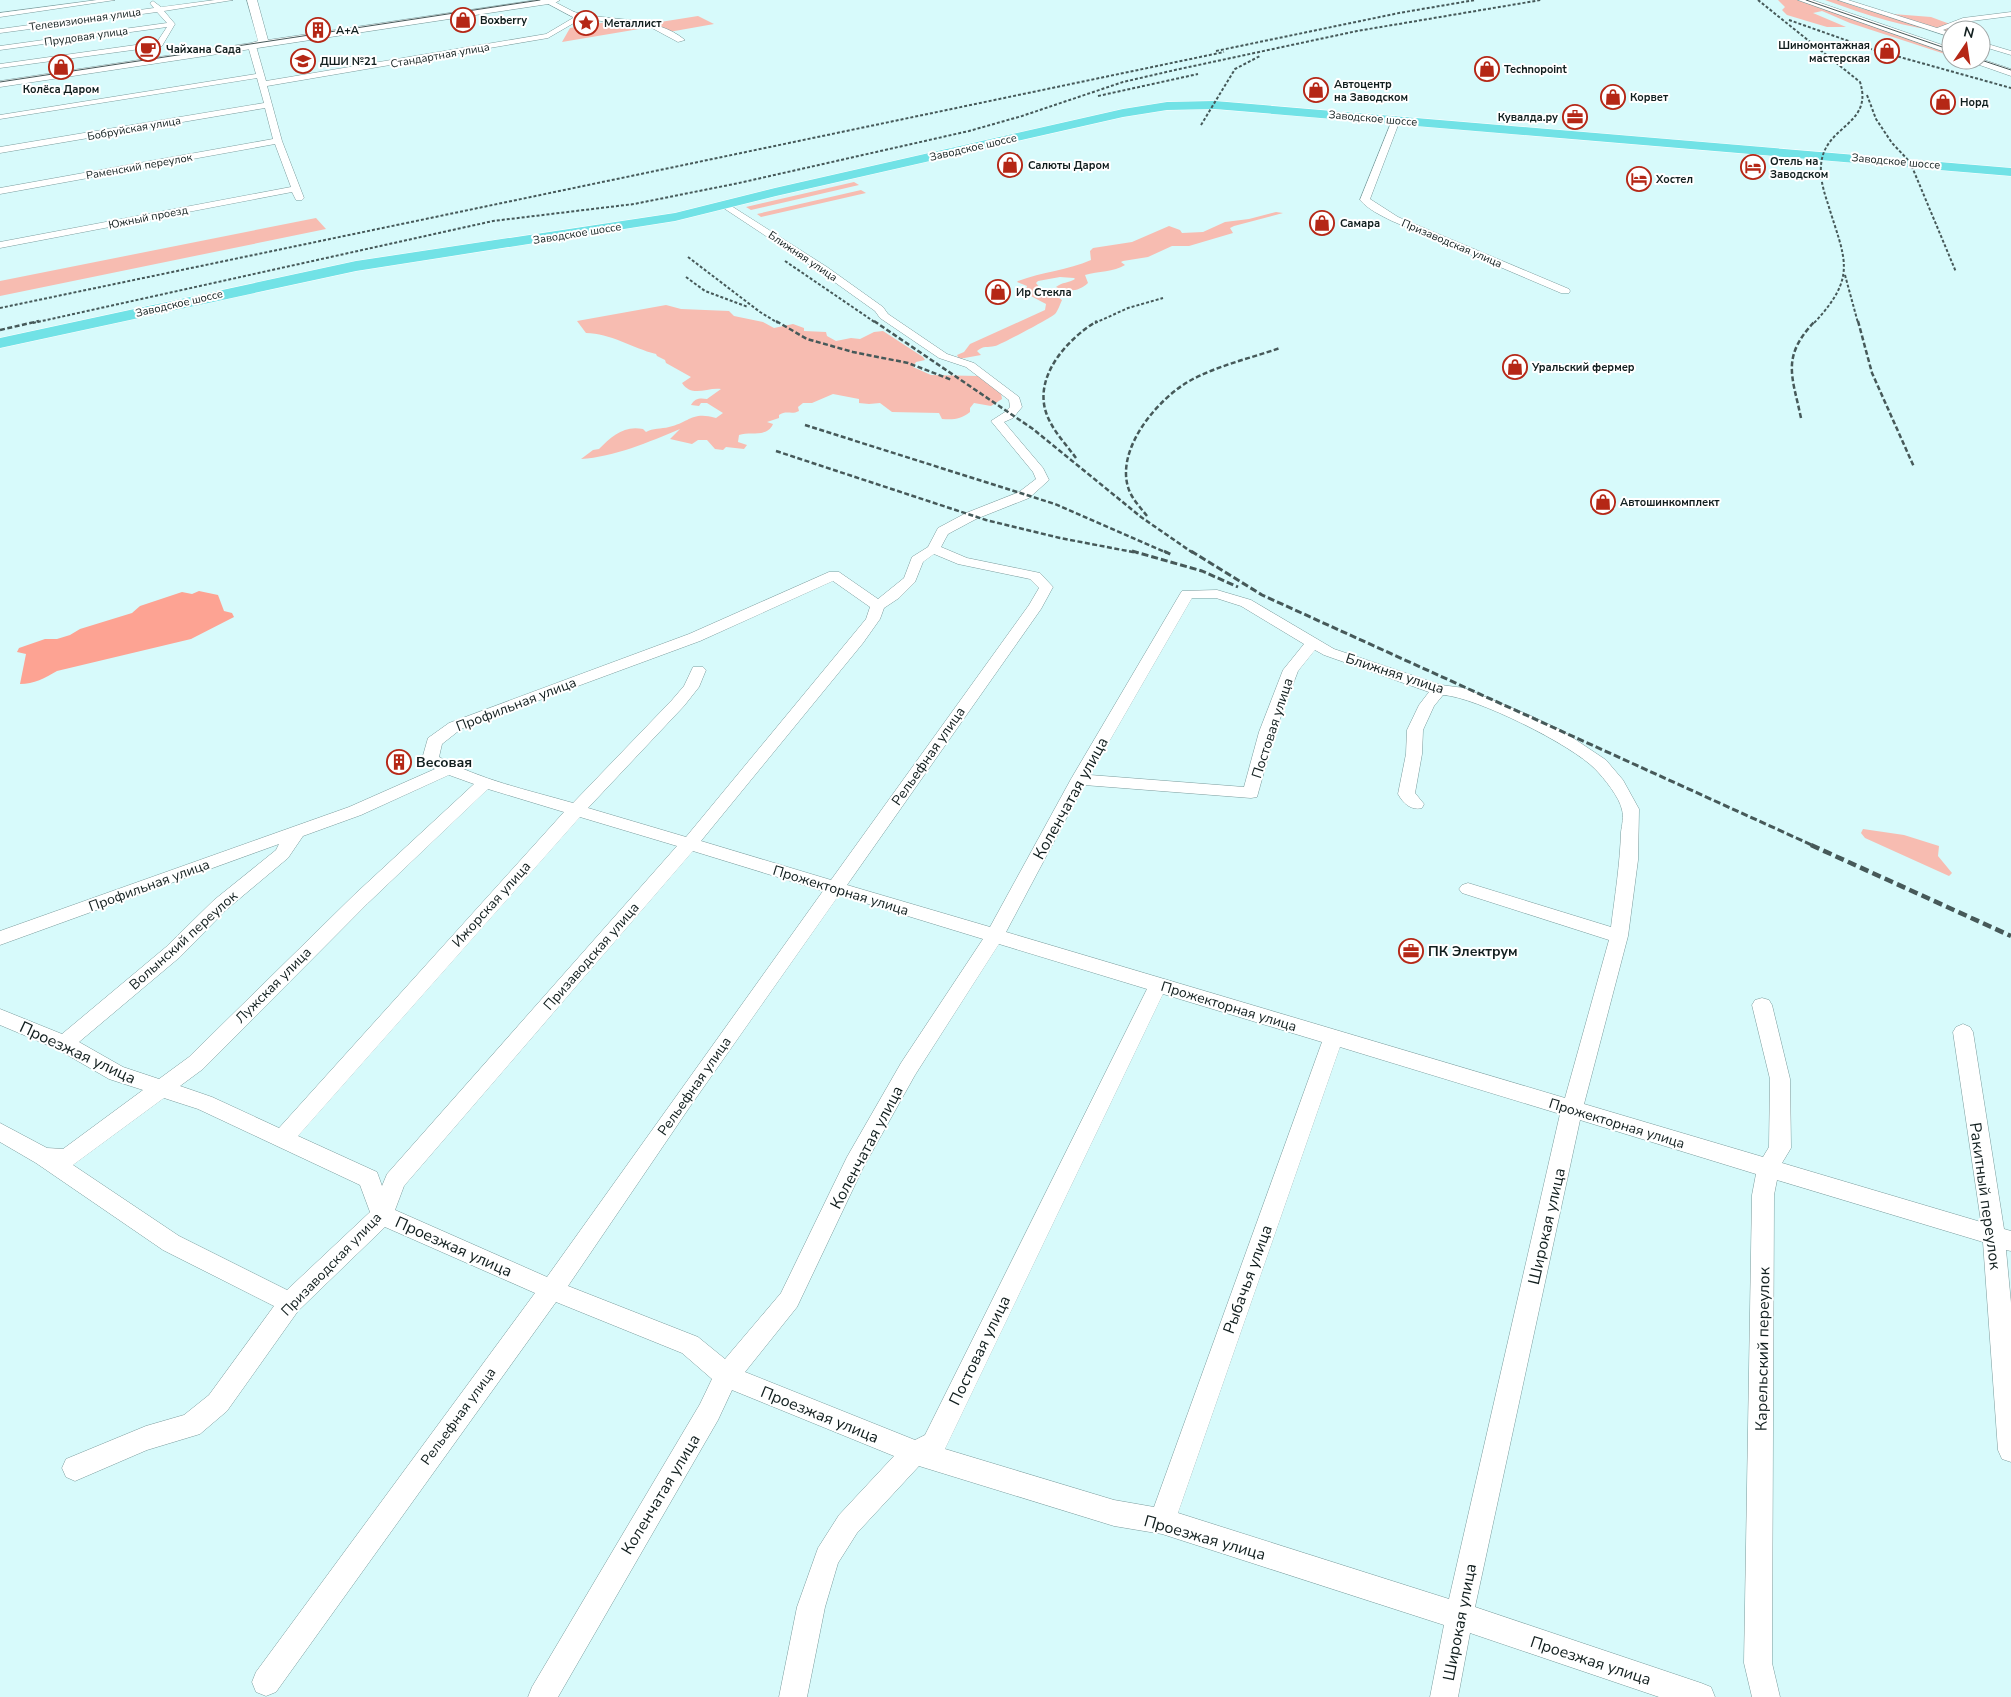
<svg xmlns="http://www.w3.org/2000/svg" width="2011" height="1697" font-family="'Nunito Sans',sans-serif">
  <rect width="100%" height="100%" fill="#d7fafb"/>
  <path fill="#f7bcb1" d="M 1778,0 L 1799,0 L 1951,52 L 1951,56 L 1850,23 L 1822,11 L 1813,13 L 1846,27 L 1827,27 L 1787,15 L 1782,10 L 1785,7 Z
    M 1825,0 L 1838,0 L 1863,9 L 1893,14 L 1931,17 L 1966,30 L 1951,30 L 1951,32 C 1907,29 1867,15 1825,0 Z
    M 698,16 L 714,24 L 669,32 L 654,23 Z
    M 607,22 L 645,28 L 562,42 L 570,28 Z
    M 854,182 L 859,185 L 751,210 L 746,207 Z
    M 861,190 L 866,193 L 761,217 L 757,214 Z
    M 1276,212 L 1283,213 L 1234,226 L 1230,228 L 1233,233 L 1189,246 L 1172,246 L 1148,257 L 1123,261 L 1121,262 L 1125,265 C 1114,272 1098,271 1085,275 L 1088,283 C 1079,292 1067,292 1056,287 C 1062,282 1069,283 1075,279 L 1074,278 L 1060,277 L 1038,281 L 1036,283 C 1040,290 1055,294 1062,300 C 1060,304 1058,311 1055,314 C 1051,318 1000,345 995,346 C 987,348 984,345 977,351 L 981,355 L 959,359 L 957,355 L 964,352 L 970,344 L 1045,310 L 1046,304 L 1025,293 L 1027,286 L 1017,282 L 1018,281 C 1042,272 1068,270 1091,260 L 1090,251 L 1093,248 L 1132,242 L 1169,226 L 1180,230 L 1182,233 L 1203,232 L 1225,222 L 1249,219 Z
    M 316,218 L 326,229 L 0,296 L 0,281 Z
    M 666,305 L 681,309 L 729,311 L 734,316 L 763,322 L 774,328 L 793,324 L 804,328 L 804,331 L 826,332 L 827,336 L 836,341 L 851,338 L 860,339 L 874,332 L 883,331 L 923,357 L 925,360 L 916,362 L 913,367 L 931,375 L 978,376 L 1001,393 L 1002,399 L 991,406 L 974,403 L 970,408 L 970,412 C 961,419 954,420 942,419 L 939,413 L 892,412 L 880,403 L 869,404 L 859,403 L 859,399 L 833,394 L 812,403 L 803,403 L 798,407 L 799,411 C 792,415 786,410 779,415 L 779,418 L 767,422 L 773,424 C 767,438 751,431 739,435 L 738,442 L 747,445 L 744,449 L 726,447 L 723,450 L 715,449 L 707,440 L 698,440 L 692,444 L 670,439 L 680,429 C 649,442 614,457 581,459 L 593,450 L 599,449 C 612,436 624,425 643,429 L 646,432 C 653,428 661,429 669,427 C 690,422 692,411 716,418 L 723,413 L 707,403 L 701,403 L 699,406 L 691,405 C 695,398 700,398 707,399 L 721,389 C 707,387 692,398 682,383 L 691,377 L 666,363 L 665,360 L 657,356 L 656,354 C 632,348 610,333 586,333 L 577,321 Z
    M 1863,829 L 1904,835 L 1939,846 L 1938,856 L 1952,873 L 1949,876 L 1865,838 L 1861,833 Z"/>
  <path fill="#fda393" d="M 199,591 L 218,595 L 224,611 L 232,613 L 234,617 L 191,639 L 57,671 C 45,678 34,684 20,684 L 26,654 L 17,652 L 19,648 L 45,639 L 57,639 L 70,635 L 80,629 L 132,613 L 140,606 L 182,592 L 192,594 Z"/>
  <g fill="none" stroke-linecap="round" stroke-linejoin="round">
    <defs>
      <path id="minor" d="M 97,0 L 115,0 L 0,17 L 0,13 Z
        M 215,0 L 233,0 L 164,11 L 175,24 L 162,46 L 0,68 L 0,64 L 157,42 L 167,27 L 0,50 L 0,46 L 167,23 L 157,12 L 0,33 L 0,29 L 154,8 L 150,3 L 153,1 L 161,7 Z
        M 1838,0 L 1848,0 L 1937,28 L 1963,18 L 2011,12 L 2011,16 L 1964,22 L 1943,30 L 1951,33 L 1951,37 Z
        M 574,12 C 610,22 655,15 685,40 L 678,42 L 652,28 L 580,18 L 579,20 L 548,38 L 267,86 L 282,141 L 304,198 L 302,200 L 296,200 L 292,192 L 0,248 L 0,242 L 291,187 L 275,144 L 0,194 L 0,188 L 273,139 L 265,108 L 0,153 L 0,147 L 264,103 L 257,78 L 0,119 L 0,115 L 256,74 L 248,46 L 252,44 L 256,46 L 266,81 L 546,34 L 573,18 L 571,14 Z
        M 1981,42 L 2011,51 L 2011,55 L 1981,46 Z
        M 1393,118 L 1400,120 L 1370,199 L 1398,217 L 1569,289 L 1570,291 L 1569,293 L 1561,293 L 1392,221 C 1380,215 1369,210 1360,200 Z
        M 725,202 L 827,267 L 883,307 L 888,314 L 947,354 L 974,363 L 1019,397 L 1022,407 L 1013,418 L 1004,422 L 1043,468 L 1049,480 L 1029,498 L 976,519 L 948,534 L 941,547 L 967,558 L 1040,573 L 1053,587 L 1041,609 L 847,885 L 990,927 L 1071,779 L 1180,594 L 1182,591 L 1217,590 L 1251,600 L 1334,649 L 1441,685 L 1464,688 L 1529,715 L 1561,730 L 1606,760 L 1623,780 L 1639,809 L 1638,860 L 1628,936 L 1584,1104 L 1763,1157 L 1769,1147 L 1770,1079 L 1752,1005 L 1755,1000 L 1762,998 L 1769,1000 L 1772,1005 L 1790,1079 L 1791,1148 L 1782,1163 L 1981,1222 L 1953,1032 L 1956,1027 L 1963,1024 L 1970,1027 L 1973,1032 L 2004,1229 L 2011,1231 L 2011,1251 L 2006,1250 L 2011,1303 L 2011,1462 L 2002,1459 L 1998,1450 L 1983,1242 L 1777,1180 L 1774,1195 L 1772,1663 L 1780,1697 L 1752,1697 L 1744,1663 L 1752,1195 L 1756,1174 L 1580,1120 L 1475,1607 L 1701,1683 L 1711,1687 L 1715,1697 L 1659,1697 L 1470,1633 L 1458,1697 L 1430,1697 L 1444,1625 L 1162,1534 L 1114,1526 L 919,1466 L 857,1533 L 838,1563 L 825,1607 L 807,1697 L 779,1697 L 797,1607 L 818,1548 L 839,1515 L 894,1456 L 732,1390 L 718,1420 L 558,1697 L 528,1697 L 532,1687 L 700,1404 L 712,1379 L 682,1353 L 556,1302 L 276,1692 L 266,1696 L 256,1692 L 252,1682 L 256,1672 L 535,1293 L 385,1227 L 298,1311 L 227,1411 L 200,1434 L 147,1450 L 75,1481 L 66,1477 L 62,1468 L 66,1459 L 146,1426 L 184,1415 L 209,1395 L 274,1306 L 163,1250 L 36,1163 L 0,1142 L 0,1123 L 47,1148 L 63,1149 L 143,1090 L 109,1079 L 57,1049 L 0,1025 L 0,1009 L 62,1034 L 166,947 L 214,900 L 276,850 L 279,844 L 0,945 L 0,931 L 349,807 L 435,769 L 424,763 L 422,759 L 428,738 L 449,723 L 689,634 L 829,572 L 839,572 L 878,599 L 904,578 L 912,557 L 928,547 L 938,528 L 966,513 L 1019,492 L 1036,479 L 1033,472 L 991,421 L 1005,412 L 1010,407 L 1009,400 L 966,367 L 939,358 L 880,318 L 875,311 L 819,271 L 722,207 L 722,203 ZM 934,554 L 958,564 L 1030,579 L 1039,588 L 1029,605 L 831,880 L 701,841 L 863,643 L 880,619 L 884,608 L 899,598 L 915,582 L 923,562 ZM 833,581 L 870,607 L 866,619 L 686,837 L 588,808 L 684,706 L 699,687 L 706,670 L 703,667 L 693,667 L 684,686 L 672,700 L 573,803 C 528,790 480,780 439,757 L 442,744 L 461,729 L 700,641 ZM 1192,598 L 1216,598 L 1241,606 L 1304,644 L 1283,670 L 1259,732 L 1244,787 L 1090,775 ZM 1315,650 L 1324,655 L 1429,692 L 1419,705 L 1407,730 L 1406,754 L 1398,794 C 1403,803 1411,811 1422,808 L 1424,804 L 1415,793 L 1422,754 L 1423,730 L 1434,706 L 1443,695 C 1476,697 1572,745 1595,769 C 1604,778 1620,798 1622,810 C 1624,816 1622,825 1621,832 C 1620,864 1615,895 1611,927 L 1468,883 L 1462,885 L 1459,889 L 1462,893 L 1609,940 L 1565,1098 L 1006,932 L 1084,785 L 1251,798 L 1257,797 L 1275,732 L 1298,671 ZM 449,775 L 474,784 L 355,894 L 189,1057 L 159,1079 L 123,1067 L 79,1042 L 180,957 L 226,910 L 288,858 L 303,836 L 361,815 ZM 488,789 L 564,812 L 279,1128 L 212,1097 L 180,1086 L 203,1069 L 367,904 ZM 580,817 L 677,846 L 387,1174 L 382,1186 L 377,1172 L 298,1136 ZM 693,851 L 823,891 L 547,1277 L 395,1210 L 404,1186 ZM 839,895 L 983,939 L 901,1063 L 847,1157 L 781,1293 L 725,1359 L 698,1337 L 568,1286 L 689,1108 ZM 999,944 L 1147,989 L 925,1435 L 915,1440 L 745,1372 L 797,1307 L 863,1168 L 915,1075 ZM 1163,994 L 1322,1042 L 1154,1507 L 1114,1500 L 945,1449 ZM 1340,1047 L 1560,1114 L 1449,1599 L 1178,1513 ZM 164,1098 L 198,1109 L 360,1185 L 370,1212 L 287,1290 L 179,1236 L 73,1165 Z"/>
      <path id="tertiary" d="M 541,0 L 551,0 L 578,14 L 571,16 Z"/>
      <path id="secondary" d="M 247,0 L 257,0 L 268,40 L 536,0 L 560,0 L 555,3 L 0,87 L 0,81 L 251,43 L 258,41 Z
        M 1798,0 L 1812,0 L 1951,48 L 1951,54 Z
        M 1981,59 L 2011,69 L 2011,76 L 1971,62 L 1970,60 Z"/>
      <path id="primary" d="M 1215,101 L 2011,168 L 2011,176 L 1215,109 L 1167,110 L 1123,117 L 776,196 L 675,221 L 356,271 L 0,348 L 0,338 L 356,261 L 675,213 L 775,188 L 1123,109 L 1167,102 Z"/>
    </defs>
    <use href="#minor" stroke="#7b9c9d" stroke-width="1"/>
    <use href="#tertiary" stroke="#7b9c9d" stroke-width="1"/>
    <use href="#secondary" stroke="#7b9c9d" stroke-width="1"/>
    <use href="#primary" stroke="#fff" stroke-width="1"/>
    <use href="#minor" fill="#fff" fill-rule="evenodd"/>
    <use href="#tertiary" fill="#fff" fill-rule="evenodd"/>
    <use href="#secondary" fill="#fff" fill-rule="evenodd"/>
    <use href="#primary" fill="#71e2e6" fill-rule="evenodd"/>
    <path stroke="#465959" stroke-width="1" d="M 1806,0 L 1951,50
      M 1981,60 L 2011,70
      M 0,82 L 540,0"/>
    <path stroke="#465959" stroke-width="2" stroke-dasharray="3 2" stroke-linecap="butt" d="M 1758,0 L 1860,82 C 1874,126 1823,125 1821,166 C 1820,179 1824,192 1828,204 C 1845,260 1858,276 1814,323
      M 1789,20 L 1871,49 L 2011,88
      M 1216,51 L 1399,13 L 1475,0
      M 1867,95 L 1876,119 L 1892,143 L 1910,162 L 1956,272
      M 1098,96 L 1198,74
      M 1201,125 L 1235,69 L 1260,56
      M 688,257 L 760,312 L 778,323
      M 785,261 L 876,323
      M 1845,275 L 1858,323
      M 686,277 L 705,291 L 748,307
      M 0,308 L 1224,52
      M 33,323 L 493,221 L 634,204 L 739,183 L 969,131 L 1022,116 L 1123,82 L 1175,70 L 1357,31 L 1541,0
      M 1095,323 L 1128,308 L 1163,298"/>
    <path stroke="#465959" stroke-width="2.5" stroke-dasharray="5 2.5" stroke-linecap="butt" d="M 776,321 L 807,339 L 853,352 L 908,363 L 952,380
      M 874,321 L 1033,429 L 1141,517 L 1193,553
      M 1858,321 L 1872,373 L 1914,467
      M 0,330 L 39,321
      M 1801,418 C 1792,375 1781,357 1815,321
      M 805,425 L 1055,504 L 1167,553
      M 776,451 L 986,520 L 1060,538 L 1138,553
      M 1076,458 C 1065,443 1050,428 1045,409 C 1036,373 1069,338 1097,321
      M 1147,516 C 1140,507 1131,498 1128,487 C 1116,447 1160,396 1193,379 C 1220,365 1251,358 1280,348"/>
    <path stroke="#465959" stroke-width="3" stroke-dasharray="7 3" stroke-linecap="butt" d="M 1132,551 L 1202,571 L 1238,587
      M 1164,551 L 1172,555
      M 1191,551 L 1262,595 L 1814,846"/>
    <path stroke="#465959" stroke-width="4.5" stroke-dasharray="9 4.5" stroke-linecap="butt" d="M 1811,845 L 2011,936"/>
  </g>
  <defs>
    <symbol id="shop-ring" viewBox="-11 -11 22 22"><circle r="9.5" fill="#fff" stroke="#b52716" stroke-width="1.5"/><path d="M-5-2.5h2.3a2.7 3.5 0 0 1 5.4 0H5L5.5 6h-11ZM-1.5-2.5h3a1.5 2.3 0 0 0-3 0Z" fill="#b52716"/></symbol>
    <symbol id="sight-ring" viewBox="-11 -11 22 22"><circle r="9.5" fill="#fff" stroke="#b52716" stroke-width="1.5"/><path d="M0-6L1.8-2.2L6-1.7L2.9 1.2L3.7 5.4L0 3.3L-3.7 5.4L-2.9 1.2L-6-1.7L-1.8-2.2Z" fill="#b52716"/></symbol>
    <symbol id="building-ring" viewBox="-11 -11 22 22"><circle r="9.5" fill="#fff" stroke="#b52716" stroke-width="1.5"/><path d="M-4-6H4V6H1V3H-1V6H-4ZM-2.5-4.3h1.7v1.8h-1.7ZM.8-4.3h1.7v1.8H.8ZM-2.5-1h1.7V.8h-1.7ZM.8-1h1.7V.8H.8Z" fill="#b52716"/></symbol>
    <symbol id="cafe-ring" viewBox="-11 -11 22 22"><circle r="9.5" fill="#fff" stroke="#b52716" stroke-width="1.5"/><path d="M-5.5-4.5H6V0H3Q3 3.5 0 3.5H-2.5Q-5.5 3.5-5.5 0ZM3-3.2v2h1.7v-2ZM-6 4.5H4V6H-6Z" fill="#b52716"/></symbol>
    <symbol id="school-ring" viewBox="-11 -11 22 22"><circle r="9.5" fill="#fff" stroke="#b52716" stroke-width="1.5"/><path d="M0-5L7-2L0 1L-7-2ZM-4 1L0 2.5L4 1V4Q0 6-4 4Z" fill="#b52716"/></symbol>
    <symbol id="office-ring" viewBox="-11 -11 22 22"><circle r="9.5" fill="#fff" stroke="#b52716" stroke-width="1.5"/><path d="M-6-3h4V-5.5h4V-3h4V5H-6ZM-1-4.5V-3h2v-1.5ZM-6 0V1H6V0Z" fill="#b52716"/></symbol>
    <symbol id="hotel-ring" viewBox="-11 -11 22 22"><circle r="9.5" fill="#fff" stroke="#b52716" stroke-width="1.5"/><path d="M-6-4.5h1.5V1H6V5H4.5V3h-9V5H-6ZM-4 0a1.8 1.8 0 1 1 3.6 0ZM.5 0V-2.5h3Q6-2.5 6 0Z" fill="#b52716"/></symbol>
  </defs>
  <g fill-rule="evenodd">
    <use href="#shop-ring" x="449" y="6" width="28" height="28"/>
    <use href="#sight-ring" x="572" y="9" width="28" height="28"/>
    <use href="#building-ring" x="304" y="16" width="28" height="28"/>
    <use href="#cafe-ring" x="134" y="35" width="28" height="28"/>
    <use href="#shop-ring" x="1873" y="37" width="28" height="28"/>
    <use href="#school-ring" x="289" y="47" width="28" height="28"/>
    <use href="#shop-ring" x="47" y="53" width="28" height="28"/>
    <use href="#shop-ring" x="1473" y="55" width="28" height="28"/>
    <use href="#shop-ring" x="1302" y="76" width="28" height="28"/>
    <use href="#shop-ring" x="1599" y="83" width="28" height="28"/>
    <use href="#shop-ring" x="1929" y="88" width="28" height="28"/>
    <use href="#office-ring" x="1561" y="103" width="28" height="28"/>
    <use href="#shop-ring" x="996" y="151" width="28" height="28"/>
    <use href="#hotel-ring" x="1739" y="153" width="28" height="28"/>
    <use href="#hotel-ring" x="1625" y="165" width="28" height="28"/>
    <use href="#shop-ring" x="1308" y="209" width="28" height="28"/>
    <use href="#shop-ring" x="984" y="278" width="28" height="28"/>
    <use href="#shop-ring" x="1501" y="353" width="28" height="28"/>
    <use href="#shop-ring" x="1589" y="488" width="28" height="28"/>
    <use href="#building-ring" x="385" y="748" width="28" height="28"/>
    <use href="#office-ring" x="1397" y="937" width="28" height="28"/>
  </g>
  <g text-anchor="middle" stroke-width="4" stroke-linejoin="round" paint-order="stroke">
    <g font-size="11" fill="#111e1e" stroke="#fff">
      <text transform="translate(85 19) rotate(-8)" y="4">Телевизионная улица</text>
      <text transform="translate(86 36) rotate(-8)" y="4">Прудовая улица</text>
      <text transform="translate(440 55) rotate(-10)" y="4">Стандартная улица</text>
      <text transform="translate(1373 118) rotate(5)" y="4">Заводское шоссе</text>
      <text transform="translate(134 128) rotate(-10)" y="4">Бобруйская улица</text>
      <text transform="translate(973 147) rotate(-13)" y="4">Заводское шоссе</text>
      <text transform="translate(1896 161) rotate(5)" y="4">Заводское шоссе</text>
      <text transform="translate(139 166) rotate(-10)" y="4">Раменский переулок</text>
      <text transform="translate(148 217) rotate(-11)" y="4">Южный проезд</text>
      <text transform="translate(577 233) rotate(-9)" y="4">Заводское шоссе</text>
      <text transform="translate(1452 243) rotate(23)" y="4">Призаводская улица</text>
      <text transform="translate(803 256) rotate(34)" y="4">Ближняя улица</text>
      <text transform="translate(179 303) rotate(-13)" y="4">Заводское шоссе</text>
    </g>
    <g font-size="11" font-weight="bold" fill="#111e1e" stroke="#fff" text-anchor="start">
      <text x="480" y="24">Boxberry</text>
      <text x="604" y="27">Металлист</text>
      <text x="336" y="34">А+A</text>
      <text x="1870" y="49" text-anchor="end">Шиномонтажная<tspan x="1870" dy="13">мастерская</tspan></text>
      <text x="166" y="53">Чайхана Сада</text>
      <text x="320" y="65">ДШИ №21</text>
      <text x="1504" y="73">Technopoint</text>
      <text x="1334" y="88">Автоцентр<tspan x="1334" dy="13">на Заводском</tspan></text>
      <text x="61" y="93" text-anchor="middle">Колёса Даром</text>
      <text x="1630" y="101">Корвет</text>
      <text x="1960" y="106">Норд</text>
      <text x="1558" y="121" text-anchor="end">Кувалда.ру</text>
      <text x="1770" y="165">Отель на<tspan x="1770" dy="13">Заводском</tspan></text>
      <text x="1028" y="169">Салюты Даром</text>
      <text x="1656" y="183">Хостел</text>
      <text x="1340" y="227">Самара</text>
      <text x="1016" y="296">Ир Стекла</text>
      <text x="1532" y="371">Уральский фермер</text>
      <text x="1620" y="506">Автошинкомплект</text>
    </g>
    <g font-size="14" fill="#111e1e" stroke="#fff">
      <text transform="translate(1395 673) rotate(18)" y="5">Ближняя улица</text>
      <text transform="translate(516 704) rotate(-21)" y="5">Профильная улица</text>
      <text transform="translate(1272 728) rotate(-72)" y="5">Постовая улица</text>
      <text transform="translate(928 756) rotate(-55)" y="5">Рельефная улица</text>
      <text transform="translate(149 885) rotate(-20)" y="5">Профильная улица</text>
      <text transform="translate(841 890) rotate(17)" y="5">Прожекторная улица</text>
      <text transform="translate(491 904) rotate(-48)" y="5">Ижорская улица</text>
      <text transform="translate(183 940) rotate(-42)" y="5">Волынский переулок</text>
      <text transform="translate(591 956) rotate(-49)" y="5">Призаводская улица</text>
      <text transform="translate(273 985) rotate(-45)" y="5">Лужская улица</text>
      <text transform="translate(1229 1006) rotate(17)" y="5">Прожекторная улица</text>
      <text transform="translate(694 1086) rotate(-55)" y="5">Рельефная улица</text>
      <text transform="translate(1617 1123) rotate(17)" y="5">Прожекторная улица</text>
      <text transform="translate(331 1264) rotate(-46)" y="5">Призаводская улица</text>
      <text transform="translate(458 1416) rotate(-54)" y="5">Рельефная улица</text>
    </g>
    <g font-size="14" font-weight="bold" fill="#111e1e" stroke="#fff" text-anchor="start">
      <text x="416" y="767">Весовая</text>
      <text x="1428" y="956">ПК Электрум</text>
    </g>
    <g font-size="16" fill="#111e1e" stroke="#fff">
      <text transform="translate(1070 798) rotate(-61)" y="6">Коленчатая улица</text>
      <text transform="translate(78 1052) rotate(25)" y="6">Проезжая улица</text>
      <text transform="translate(866 1147) rotate(-62)" y="6">Коленчатая улица</text>
      <text transform="translate(1986 1196) rotate(82)" y="6">Ракитный переулок</text>
      <text transform="translate(1546 1226) rotate(-77)" y="6">Широкая улица</text>
      <text transform="translate(454 1246) rotate(24)" y="6">Проезжая улица</text>
      <text transform="translate(1247 1279) rotate(-70)" y="6">Рыбачья улица</text>
      <text transform="translate(1762 1349) rotate(-89)" y="6">Карельский переулок</text>
      <text transform="translate(979 1350) rotate(-64)" y="6">Постовая улица</text>
      <text transform="translate(820 1414) rotate(22)" y="6">Проезжая улица</text>
      <text transform="translate(660 1494) rotate(-59)" y="6">Коленчатая улица</text>
      <text transform="translate(1205 1537) rotate(16)" y="6">Проезжая улица</text>
      <text transform="translate(1459 1622) rotate(-79)" y="6">Широкая улица</text>
      <text transform="translate(1591 1660) rotate(18)" y="6">Проезжая улица</text>
    </g>
  </g>
  <g transform="translate(1966 45) rotate(13)"><circle r="24" fill="#ffffff" stroke="#a0a5a5"/>
  <path d="M0-4L9 19L0 12L-9 19Z" fill="#b52716"/>
  <text y="-8" font-size="14" font-weight="bold" text-anchor="middle" fill="#111e1e">N</text>
  </g>
</svg>
